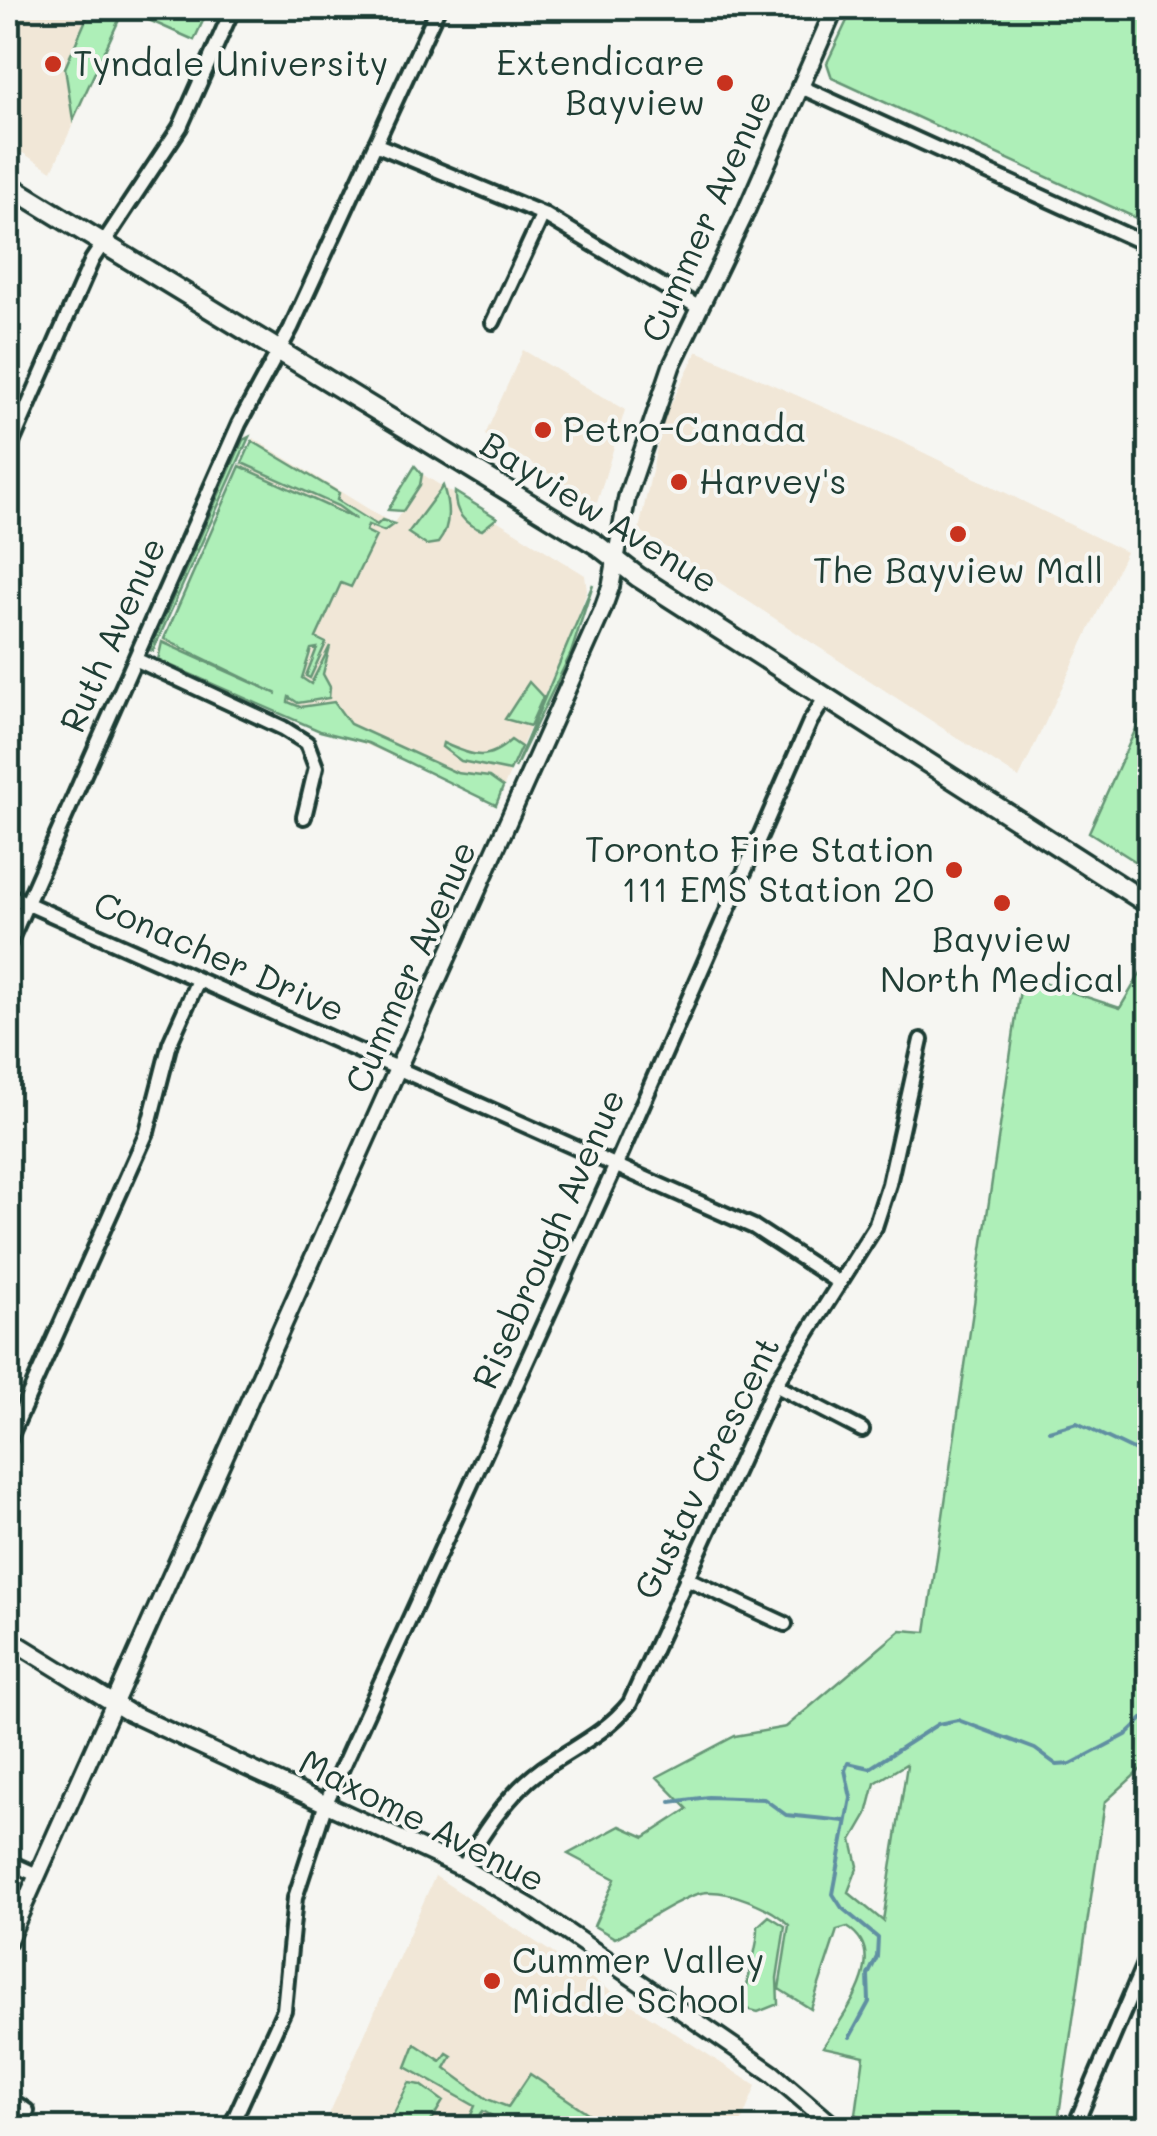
<svg xmlns="http://www.w3.org/2000/svg" width="1157" height="2136" font-family="Mali,sans-serif">
  <rect width="100%" height="100%" fill="#f6f6f2"/>
  <filter id="ink" filterUnits="userSpaceOnUse"><feTurbulence type="fractalNoise" baseFrequency=".01" numOctaves="2"/><feDisplacementMap in="SourceGraphic" scale="20" xChannelSelector="R" yChannelSelector="G"/><feConvolveMatrix kernelMatrix="1 2 1 2 8 2 1 2 1" color-interpolation-filters="sRGB"/></filter>
  <g filter="url(#ink)">
    <path fill="#f1e7d7" d="M 8,8 L 125,8 L 52,171 L 8,144 Z
      M 523,350 L 625,410 L 597,503 L 485,435 Z
      M 697,351 L 902,442 L 1126,552 L 1019,778 L 639,530 L 663,420 Z
      M 253,438 L 393,524 L 420,485 L 422,474 L 585,575 L 587,591 L 574,628 L 497,802 L 157,653 Z
      M 435,1876 L 756,2086 L 739,2128 L 323,2128 Z"/>
    <path fill="#aeefb8" stroke="#669676" stroke-width="2.5" fill-rule="evenodd" d="M 91,8 L 209,8 L 194,40 L 124,9 L 73,120 L 65,68 Z
      M 853,8 L 1149,8 L 1149,224 L 832,78 L 827,63 Z
      M 249,437 L 153,651 L 150,650 L 243,440 Z
      M 252,441 L 339,493 L 337,500 L 377,525 L 382,520 L 394,524 L 384,531 L 368,525 L 366,531 L 376,536 L 351,587 L 341,583 L 316,638 L 326,643 L 310,678 L 306,676 L 317,648 L 311,649 L 302,678 L 311,684 L 330,646 L 323,674 L 330,687 L 329,698 L 298,703 L 289,697 L 288,702 L 300,707 L 334,702 L 350,724 L 457,773 L 489,777 L 503,787 L 496,805 L 368,743 L 320,731 L 158,660 L 162,642 L 277,694 L 164,639 L 240,466 L 356,519 L 338,506 L 242,463 Z
      M 415,466 L 422,474 L 420,485 L 403,511 L 388,510 Z
      M 443,486 C 450,507 451,527 438,543 L 426,545 L 408,533 Z
      M 455,492 L 497,518 L 482,530 C 464,525 454,511 455,492 Z
      M 593,584 L 571,653 L 515,768 Z
      M 529,682 L 543,697 L 530,726 L 505,719 Z
      M 1149,700 L 1149,870 L 1089,832 Z
      M 511,740 L 521,747 L 510,771 L 461,761 L 442,747 L 443,743 C 476,758 488,761 511,740 Z
      M 1149,959 L 1149,1762 L 1105,1802 L 1057,2128 L 878,2128 L 856,2114 L 864,2056 L 823,2047 C 842,2017 893,1955 847,1927 L 837,1930 L 811,2009 L 779,1989 L 789,1925 C 772,1907 726,1888 701,1893 C 678,1898 637,1927 615,1938 L 594,1926 L 615,1879 L 568,1854 L 620,1826 L 645,1837 L 688,1809 L 657,1777 L 735,1736 L 786,1727 L 901,1630 L 926,1632 L 1022,976 L 1120,1008 ZM 906,1764 L 907,1765 L 883,1921 L 848,1892 L 858,1866 L 852,1840 L 867,1814 L 875,1783 Z
      M 769,1916 L 785,1926 L 777,1978 L 778,2004 L 758,2012 L 747,2009 C 742,1980 759,1954 758,1926 Z
      M 415,2044 L 441,2061 L 447,2053 L 452,2056 L 445,2068 L 487,2099 L 508,2107 L 530,2074 L 610,2128 L 515,2128 L 483,2111 L 477,2119 L 471,2115 L 475,2106 L 406,2067 Z
      M 409,2083 L 421,2085 L 443,2101 L 427,2128 L 390,2121 Z"/>
    <g fill="none" stroke-linecap="round" stroke-linejoin="round">
      <path stroke="#608fa2" stroke-width="4" d="M 1049,1431 L 1077,1423 L 1150,1458
        M 671,1802 L 708,1797 L 764,1799 L 786,1815 L 845,1821
        M 850,2037 L 869,2002 L 868,1975 L 877,1957 L 878,1938 L 842,1908 L 833,1894 L 851,1798 L 845,1770 L 848,1763 L 870,1768 L 938,1724 L 958,1720 L 1035,1749 L 1057,1765 L 1071,1764 L 1126,1735 L 1150,1712"/>
      <defs>
        <path id="minor" d="M 799,86 L 1150,246
          M 375,144 L 543,214 L 698,307
          M 493,322 L 543,214
          M 8,452 L 92,260 L 180,127 L 233,8
          M 135,659 L 283,728 L 307,743 L 316,767 L 304,817
          M 8,895 L 754,1227 L 838,1282
          M 8,946 L 239,424 L 291,328 L 438,8
          M 775,1385 L 862,1430
          M 8,1442 L 147,1132 L 170,1043 L 198,980
          M 686,1578 L 785,1624
          M 8,1862 L 37,1875
          M 463,1868 C 483,1831 508,1794 542,1769 C 574,1747 606,1733 630,1703 L 775,1385 L 875,1227 L 889,1184 L 921,1040
          M 8,2098 L 27,2111
          M 230,2128 L 284,2010 L 295,1898 L 326,1803 L 615,1167 L 810,722 L 825,698
          M 1074,2128 L 1150,1950"/>
        <path id="tertiary" d="M 8,1638 L 128,1712 L 463,1868 L 532,1908 L 773,2074 L 836,2128
          M 8,1941 L 602,611 L 611,586 L 627,497 L 672,365 L 743,218 L 835,8"/>
        <path id="secondary" d="M 8,185 L 597,545 L 638,577 L 1150,905"/>
      </defs>
      <use href="#minor" stroke="#1f3d34" stroke-width="20"/>
      <use href="#tertiary" stroke="#1f3d34" stroke-width="22"/>
      <use href="#secondary" stroke="#1f3d34" stroke-width="25"/>
      <use href="#minor" stroke="#f6f6f2" stroke-width="12"/>
      <use href="#tertiary" stroke="#f6f6f2" stroke-width="15"/>
      <use href="#secondary" stroke="#f6f6f2" stroke-width="18"/>
    </g>
  </g>
  <g fill="#c8321e" stroke="#f6f6f2" stroke-width="4">
    <circle cx="53" cy="64" r="10"/>
    <circle cx="725" cy="83" r="10"/>
    <circle cx="543" cy="430" r="10"/>
    <circle cx="679" cy="482" r="10"/>
    <circle cx="958" cy="534" r="10"/>
    <circle cx="954" cy="870" r="10"/>
    <circle cx="1002" cy="903" r="10"/>
    <circle cx="492" cy="1981" r="10"/>
  </g>
  <g text-anchor="middle" stroke-width="8" stroke-linejoin="round" paint-order="stroke">
    <g font-size="35" fill="#1f3d34" stroke="#f6f6f2" text-anchor="start">
      <text x="705" y="75" text-anchor="end">Extendicare<tspan x="705" dy="40">Bayview</tspan></text>
      <text x="73" y="76">Tyndale University</text>
      <text x="563" y="442">Petro-Canada</text>
      <text x="699" y="494">Harvey's</text>
      <text x="958" y="583" text-anchor="middle">The Bayview Mall</text>
      <text x="934" y="862" text-anchor="end">Toronto Fire Station<tspan x="934" dy="40">111 EMS Station 20</tspan></text>
      <text x="1002" y="952" text-anchor="middle">Bayview<tspan x="1002" dy="40">North Medical</tspan></text>
      <text x="512" y="1973">Cummer Valley<tspan x="512" dy="40">Middle School</tspan></text>
    </g>
    <g font-size="35" fill="#1f3d34" stroke="#f6f6f2">
      <text transform="translate(707 216) rotate(-66)" y="12">Cummer Avenue</text>
      <text transform="translate(599 513) rotate(32)" y="12">Bayview Avenue</text>
      <text transform="translate(113 635) rotate(-66)" y="12">Ruth Avenue</text>
      <text transform="translate(219 957) rotate(24)" y="12">Conacher Drive</text>
      <text transform="translate(411 967) rotate(-66)" y="12">Cummer Avenue</text>
      <text transform="translate(549 1239) rotate(-66)" y="12">Risebrough Avenue</text>
      <text transform="translate(707 1468) rotate(-64)" y="12">Gustav Crescent</text>
      <text transform="translate(422 1821) rotate(27)" y="12">Maxome Avenue</text>
    </g>
  </g>
  <rect width="1157" height="2136" fill="none" stroke="#f6f6f2" stroke-width="40"/>
  <rect x="20" y="20" width="1117" height="2096" fill="none" stroke="#1f3d34" stroke-width="4" filter="url(#ink)"/>
</svg>
